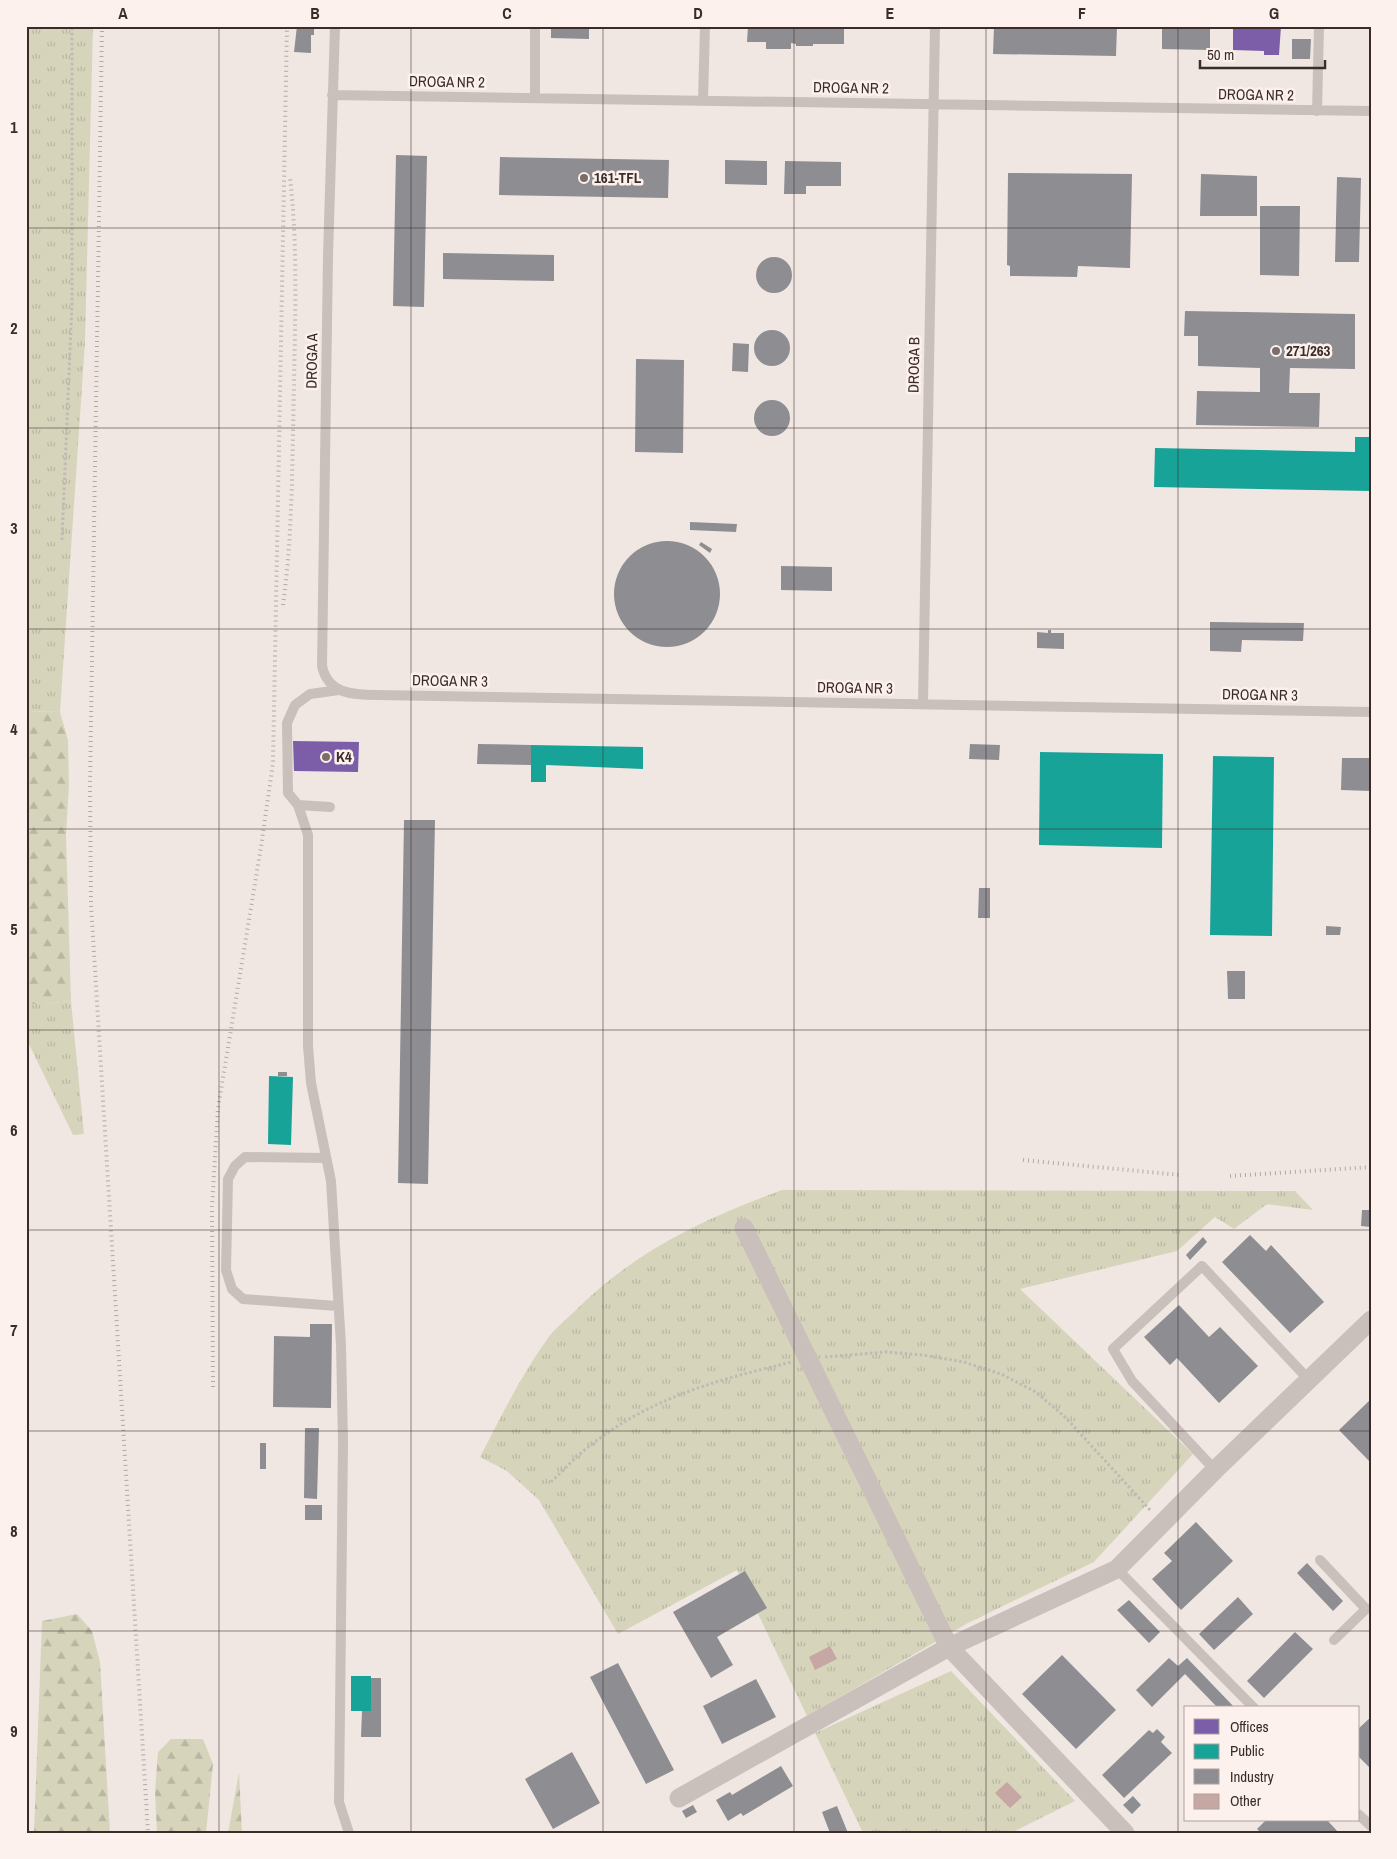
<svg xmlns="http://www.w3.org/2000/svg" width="1397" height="1859" font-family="'Archivo Narrow',sans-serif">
  <defs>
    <pattern id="grass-tufts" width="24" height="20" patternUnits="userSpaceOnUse" patternTransform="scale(1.25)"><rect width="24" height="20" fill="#d6d5bc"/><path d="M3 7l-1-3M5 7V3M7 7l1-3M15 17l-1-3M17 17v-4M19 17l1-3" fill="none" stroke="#b9b7a2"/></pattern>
    <pattern id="forest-firs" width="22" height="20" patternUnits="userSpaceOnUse" patternTransform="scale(1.25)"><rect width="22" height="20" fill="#d6d5bc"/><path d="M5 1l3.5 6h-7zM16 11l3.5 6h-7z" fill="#b9b7a2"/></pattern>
  </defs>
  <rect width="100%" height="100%" fill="#f0e7e3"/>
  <path fill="url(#grass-tufts)" d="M 26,26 L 93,26 L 85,342 L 60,712 L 26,711 Z
    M 71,1001 L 84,1134 L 73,1135 L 26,1038 L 26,1004 L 46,1004 Z
    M 782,1190 L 1295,1191 L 1313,1210 L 1267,1204 L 1234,1229 L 1215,1217 L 1177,1251 L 1020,1289 L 1193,1454 L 1094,1562 L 968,1623 L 807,1716 L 737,1570 L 618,1634 L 539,1500 L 507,1471 L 480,1457 C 501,1417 521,1375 548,1338 C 555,1328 566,1320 575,1311 C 635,1251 703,1219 782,1190 Z
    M 951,1671 L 1075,1801 L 1011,1833 L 863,1833 L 815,1733 Z"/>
  <path fill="url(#forest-firs)" d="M 26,711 L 60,712 L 68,740 L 69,784 L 66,835 L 71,1001 L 46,1004 L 26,1004 Z
    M 77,1614 L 92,1631 L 100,1662 L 110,1833 L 34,1833 L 42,1621 Z
    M 171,1739 L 203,1739 L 213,1764 L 206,1833 L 157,1833 L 155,1792 L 158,1752 Z
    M 239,1772 L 242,1833 L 228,1833 Z"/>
  <path fill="#7b5ea7" d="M 1233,26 L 1281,26 L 1279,55 L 1264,55 L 1264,51 L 1233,50 Z
    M 293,741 L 359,742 L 358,772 L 294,771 Z"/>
  <path fill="#17a398" d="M 1355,437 L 1371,437 L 1371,491 L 1154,487 L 1155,448 L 1355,452 Z
    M 531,745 L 643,747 L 643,769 L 546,765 L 546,782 L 531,782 Z
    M 1040,752 L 1163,754 L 1162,848 L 1039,845 Z
    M 1213,756 L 1274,757 L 1272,936 L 1210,935 Z
    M 269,1076 L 293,1077 L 291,1145 L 268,1144 Z
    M 351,1676 L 371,1676 L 371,1711 L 351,1711 Z"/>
  <path fill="#8d8d92" d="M 297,26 L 314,26 L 314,35 L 311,35 L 311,53 L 294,52 Z
    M 551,26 L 589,26 L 589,39 L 551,38 Z
    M 593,26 L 690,26 L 690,29 Z
    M 748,26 L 844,26 L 844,44 L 813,44 L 813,46 L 796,46 L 796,44 L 791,43 L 791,49 L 766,49 L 766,42 L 747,42 Z
    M 994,26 L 1117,26 L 1116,56 L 993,54 Z
    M 1162,26 L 1210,26 L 1210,50 L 1162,49 Z
    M 1292,39 L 1311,39 L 1310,59 L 1292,59 Z
    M 396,155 L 427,156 L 424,307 L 393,306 Z
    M 500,157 L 669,160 L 668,198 L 499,195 Z
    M 725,160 L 767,161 L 767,185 L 725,184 Z
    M 785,161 L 841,162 L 841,186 L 806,186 L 806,194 L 784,194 Z
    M 1008,173 L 1132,174 L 1130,268 L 1078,266 L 1077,277 L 1010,276 L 1010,266 L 1007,265 Z
    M 1201,174 L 1257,176 L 1257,216 L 1200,216 Z
    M 1337,177 L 1361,178 L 1359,262 L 1335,262 Z
    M 1260,206 L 1300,206 L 1299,276 L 1260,275 Z
    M 443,253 L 554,255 L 554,281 L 443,279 Z
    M756 275a18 18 0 1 1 36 0a18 18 0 1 1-36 0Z
    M 1185,311 L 1355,314 L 1355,369 L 1290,368 L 1289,393 L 1320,393 L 1319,427 L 1196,425 L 1197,391 L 1260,392 L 1260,368 L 1198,366 L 1198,336 L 1184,336 Z
    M754 348a18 18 0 1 1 36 0a18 18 0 1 1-36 0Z
    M 733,343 L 749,344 L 748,372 L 732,371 Z
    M 636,359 L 684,360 L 683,453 L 635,452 Z
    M754 418a18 18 0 1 1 36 0a18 18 0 1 1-36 0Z
    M 690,522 L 737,524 L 736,532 L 690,530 Z
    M614 594a53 53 0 1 1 106 0a53 53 0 1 1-106 0Z
    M 701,542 L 712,549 L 710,553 L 699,545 Z
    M 781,566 L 832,567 L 832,591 L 781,590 Z
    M 1210,622 L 1304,623 L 1303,641 L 1242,640 L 1241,652 L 1210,651 Z
    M 1048,630 L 1051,630 L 1051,633 L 1064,633 L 1064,649 L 1037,648 L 1037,632 L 1048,633 Z
    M 478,744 L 531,745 L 531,765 L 477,764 Z
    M 970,744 L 1000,745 L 999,760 L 969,759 Z
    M 1342,758 L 1371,758 L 1371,791 L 1341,790 Z
    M 404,820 L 435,820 L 428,1184 L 398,1183 Z
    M 979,888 L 990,888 L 990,918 L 978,918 Z
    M 1326,926 L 1341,927 L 1340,935 L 1326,935 Z
    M 1227,971 L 1245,971 L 1245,999 L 1228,999 Z
    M 278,1072 L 287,1072 L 287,1076 L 278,1076 Z
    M 1362,1210 L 1371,1210 L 1371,1227 L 1361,1226 Z
    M 1250,1235 L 1266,1251 L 1271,1245 L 1324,1302 L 1290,1333 L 1222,1262 Z
    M 1203,1237 L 1207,1242 L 1190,1260 L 1186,1255 Z
    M 1179,1305 L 1209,1337 L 1220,1327 L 1258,1366 L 1219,1403 L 1177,1358 L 1170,1365 L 1144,1337 Z
    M 310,1324 L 332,1324 L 331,1408 L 273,1407 L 274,1336 L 310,1337 Z
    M 1371,1399 L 1371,1463 L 1339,1430 Z
    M 305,1428 L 319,1428 L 317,1499 L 304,1498 Z
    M 260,1443 L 266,1443 L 266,1469 L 260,1469 Z
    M 305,1505 L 322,1505 L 322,1520 L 305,1520 Z
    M 1196,1522 L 1233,1561 L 1181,1610 L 1152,1579 L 1172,1561 L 1164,1553 Z
    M 1307,1563 L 1343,1601 L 1333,1611 L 1297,1573 Z
    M 745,1571 L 767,1608 L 717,1637 L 733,1665 L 711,1678 L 673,1612 Z
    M 1238,1597 L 1253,1614 L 1214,1650 L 1199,1634 Z
    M 1129,1600 L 1160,1632 L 1149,1643 L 1117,1610 Z
    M 1295,1632 L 1313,1649 L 1264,1698 L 1247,1681 Z
    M 1062,1655 L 1116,1710 L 1076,1749 L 1022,1694 Z
    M 1169,1658 L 1178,1666 L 1187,1658 L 1235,1708 L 1218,1708 L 1185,1674 L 1152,1707 L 1136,1690 Z
    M 618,1663 L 674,1770 L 646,1784 L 590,1677 Z
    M 371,1678 L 381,1678 L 381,1737 L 361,1737 L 362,1711 L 371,1711 Z
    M 756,1679 L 776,1717 L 722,1744 L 703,1706 Z
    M 1371,1717 L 1371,1769 L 1358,1756 L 1358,1729 Z
    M 1157,1729 L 1165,1737 L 1161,1742 L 1172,1753 L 1124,1798 L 1102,1775 L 1149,1730 L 1153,1733 Z
    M 572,1752 L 600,1803 L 553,1829 L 525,1779 Z
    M 781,1766 L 793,1786 L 743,1816 L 741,1813 L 728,1821 L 716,1800 L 730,1792 L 732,1795 L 737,1792 Z
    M 1133,1796 L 1141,1805 L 1132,1814 L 1123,1805 Z
    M 693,1805 L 697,1812 L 686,1818 L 682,1811 Z
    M 837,1806 L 848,1833 L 830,1833 L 822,1812 Z
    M 1266,1820 L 1327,1820 L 1339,1833 L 1261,1833 L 1257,1829 Z"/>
  <path fill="#c6a7a3" d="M 830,1646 L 837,1659 L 815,1670 L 809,1657 Z
    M 1007,1782 L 1022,1797 L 1010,1808 L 995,1793 Z"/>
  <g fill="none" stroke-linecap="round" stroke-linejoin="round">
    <path stroke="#c2b8b4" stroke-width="3" stroke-dasharray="2.5 2.5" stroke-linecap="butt" d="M 62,540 L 72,303 L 72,26
      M 825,1357 L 886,1352 L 923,1355 L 964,1362 L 1001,1374 L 1036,1392 L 1066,1418 L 1151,1511
      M 551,1482 C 563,1471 574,1458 587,1448 C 649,1398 716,1380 792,1362"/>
    <path stroke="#c9c0bc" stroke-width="10" d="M 335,26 L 328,256 L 322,666 C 328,694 353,695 377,695 L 1371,712
      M 332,95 L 1371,111
      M 535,98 L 535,26
      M 703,101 L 705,26
      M 1317,111 L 1319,26
      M 923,704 L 935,26
      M 298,805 L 308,835 L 308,1046 L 311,1083 L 331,1181 L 341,1345 L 343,1441 L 339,1802 L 349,1833
      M 330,807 L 298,805 L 288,793 L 287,723 L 295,705 L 310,694 L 339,690
      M 326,1158 L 245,1157 L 235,1166 L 228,1179 L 226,1270 L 232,1289 L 243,1299 L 337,1306
      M 1215,1470 L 1132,1381 L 1113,1349 L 1202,1266 L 1309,1380
      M 1320,1560 L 1366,1609 L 1334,1640
      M 1117,1569 L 1254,1708
      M 1358,1814 L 1371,1826"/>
    <path stroke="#c9c0bc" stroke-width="19" d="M 679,1798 L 949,1647 L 744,1228
      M 1125,1833 L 949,1647 L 1117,1569 L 1215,1470 L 1371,1320"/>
    <path stroke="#b1a9a6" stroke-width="4" stroke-dasharray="1 4" stroke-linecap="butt" d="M 102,26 L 90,784 L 91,904 L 148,1833
      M 283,605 C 293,532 292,460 294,386 C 295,317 298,247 290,178
      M 1023,1160 L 1180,1175
      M 1230,1176 L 1371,1167
      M 213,1387 L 212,1207 L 218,1108 L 261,847 L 273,763 L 287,26"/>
  </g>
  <path fill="none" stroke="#3b2c29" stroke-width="1" stroke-opacity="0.55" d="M 219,26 L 219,1833M 411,26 L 411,1833M 603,26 L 603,1833M 794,26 L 794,1833M 986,26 L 986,1833M 1178,26 L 1178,1833M 26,228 L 1371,228M 26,428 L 1371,428M 26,629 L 1371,629M 26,829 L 1371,829M 26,1030 L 1371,1030M 26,1230 L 1371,1230M 26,1431 L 1371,1431M 26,1631 L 1371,1631"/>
  <g fill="#7a6d6a" stroke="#fcf1ec" stroke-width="2">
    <circle cx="584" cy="178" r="5"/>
    <circle cx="1276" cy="351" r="5"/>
    <circle cx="326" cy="757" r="5"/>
  </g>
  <g text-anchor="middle" stroke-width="5" stroke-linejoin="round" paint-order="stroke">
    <g font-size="15" fill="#3b2c29" stroke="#fcf1ec">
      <text transform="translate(447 82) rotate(1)" y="5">DROGA NR 2</text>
      <text transform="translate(851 88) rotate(1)" y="5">DROGA NR 2</text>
      <text transform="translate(1256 95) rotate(1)" y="5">DROGA NR 2</text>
      <text transform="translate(312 361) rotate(-89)" y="5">DROGA A</text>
      <text transform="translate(914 365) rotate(-89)" y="5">DROGA B</text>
      <text transform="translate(450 681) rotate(1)" y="5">DROGA NR 3</text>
      <text transform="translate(855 688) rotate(1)" y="5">DROGA NR 3</text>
      <text transform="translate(1260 695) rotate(1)" y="5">DROGA NR 3</text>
    </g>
    <g font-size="15" font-weight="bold" fill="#3b2c29" stroke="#fcf1ec" text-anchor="start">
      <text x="594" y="183">161-TFL</text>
      <text x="1286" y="356">271/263</text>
      <text x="336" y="762">K4</text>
    </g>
  </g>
  <rect width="1397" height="1859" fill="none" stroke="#fcf1ec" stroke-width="55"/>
  <rect x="1184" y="1706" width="175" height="115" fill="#fcf1ec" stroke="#afa29e"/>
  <rect x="1194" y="1719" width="25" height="15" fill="#7b5ea7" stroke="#afa29e"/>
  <text x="1230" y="1732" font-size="15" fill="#3b2c29">Offices</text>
  <rect x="1194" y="1744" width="25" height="15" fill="#17a398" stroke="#afa29e"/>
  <text x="1230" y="1756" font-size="15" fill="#3b2c29">Public</text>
  <rect x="1194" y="1769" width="25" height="15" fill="#8d8d92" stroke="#afa29e"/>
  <text x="1230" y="1782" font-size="15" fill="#3b2c29">Industry</text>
  <rect x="1194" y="1794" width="25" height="15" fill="#c6a7a3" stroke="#afa29e"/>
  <text x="1230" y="1806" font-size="15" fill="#3b2c29">Other</text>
  <path d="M1200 60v8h125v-8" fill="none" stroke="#3b2c29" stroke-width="2.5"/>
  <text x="1207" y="60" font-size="15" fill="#3b2c29" stroke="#fcf1ec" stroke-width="4" paint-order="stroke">50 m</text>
  <rect x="28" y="28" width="1342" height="1804" fill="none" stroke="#3b2c29" stroke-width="2"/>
  <g font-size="16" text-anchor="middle" font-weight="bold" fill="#3b2c29">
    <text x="123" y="19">A</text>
    <text x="315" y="19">B</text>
    <text x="507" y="19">C</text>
    <text x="698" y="19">D</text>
    <text x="890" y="19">E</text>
    <text x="1082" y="19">F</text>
    <text x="1274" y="19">G</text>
    <text x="14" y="133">1</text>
    <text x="14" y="334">2</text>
    <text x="14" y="534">3</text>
    <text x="14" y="735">4</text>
    <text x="14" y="935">5</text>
    <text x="14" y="1136">6</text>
    <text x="14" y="1336">7</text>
    <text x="14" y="1537">8</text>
    <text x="14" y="1737">9</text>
  </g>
</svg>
